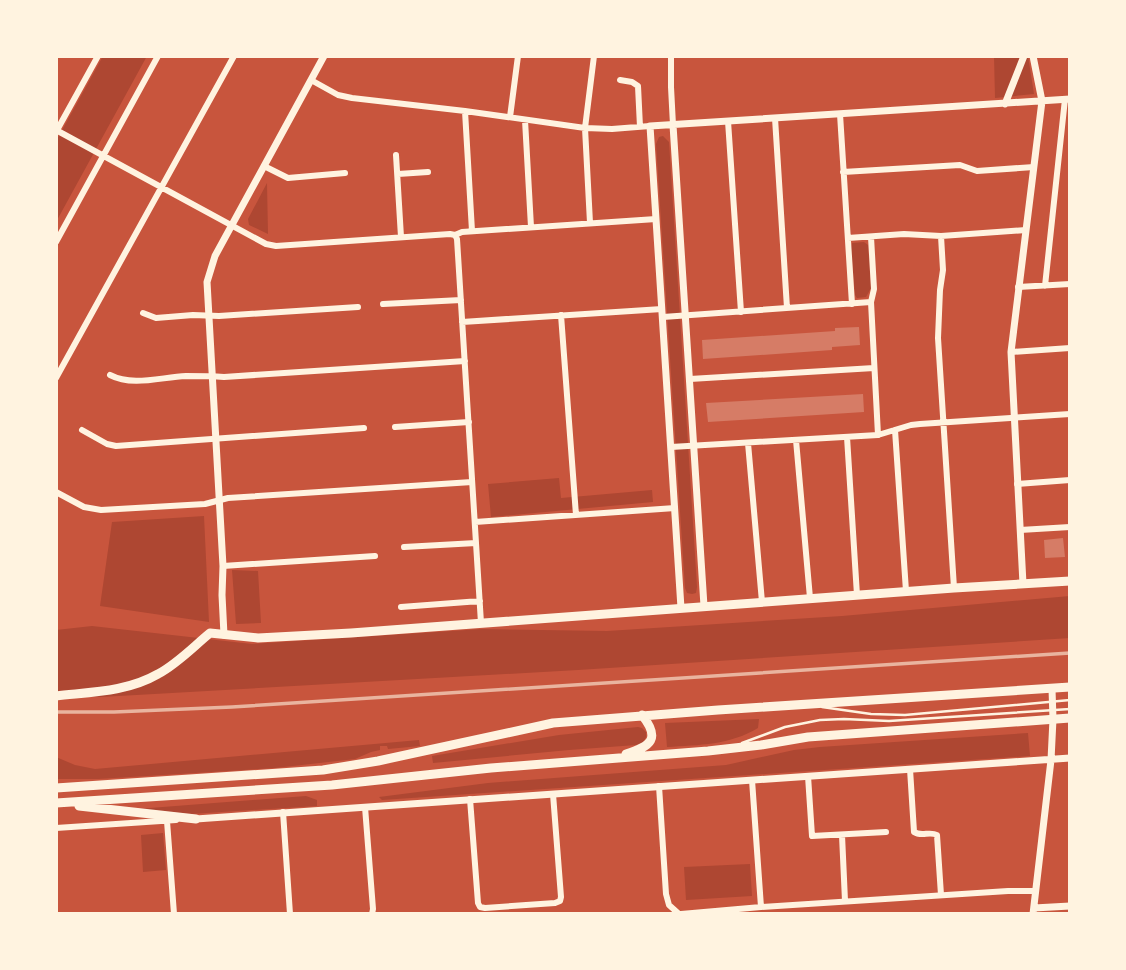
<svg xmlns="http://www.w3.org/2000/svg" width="1126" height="970" font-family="'Archivo Narrow',sans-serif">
  <rect width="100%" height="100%" fill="#c8553d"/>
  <path fill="#ae4732" d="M 103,56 L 147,56 L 56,222 L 56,141 Z
    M 994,56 L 1028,56 L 1034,94 L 995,98 Z
    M 663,136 L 669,142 L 697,587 L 696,593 L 692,594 L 687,593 L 685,588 L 656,144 L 659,137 Z
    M 267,183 L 268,234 L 249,225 L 248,219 Z
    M 864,242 L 868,245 L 871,288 L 866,297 L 857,298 L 855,295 L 851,248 L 852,243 Z
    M 559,478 L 561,498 L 652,490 L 653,502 L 491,517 L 488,484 Z
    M 204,516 L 209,622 L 100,606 L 112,522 Z
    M 232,570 L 258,571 L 261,623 L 236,624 Z
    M 1070,596 L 1070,638 L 578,670 L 101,697 L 56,695 L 56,630 L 92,626 L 252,644 L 482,629 L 607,631 L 842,616 Z
    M 759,719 L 758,728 C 730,745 699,745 667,747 L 665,723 Z
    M 638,727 L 642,728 L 646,732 L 646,737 L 643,743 L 636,745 L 569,750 L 433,763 L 432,756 L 559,735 Z
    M 1028,733 L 1030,756 L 382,800 L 379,797 L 488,783 L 726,765 L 794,750 L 820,747 Z
    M 419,740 L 420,746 L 388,749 L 387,746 L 380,746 L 380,750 L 371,752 L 355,759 L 275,768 L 98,779 L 56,779 L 56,757 L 75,765 L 95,769 Z
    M 306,796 L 317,800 L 317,806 L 191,814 L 137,809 Z
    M 163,833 L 166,870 L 143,872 L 141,835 Z
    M 750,864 L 752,896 L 686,900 L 684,867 Z"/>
  <path fill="#d67c66" d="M 859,327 L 860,345 L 832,347 L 832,350 L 703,359 L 702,340 L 835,331 L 835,328 Z
    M 863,394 L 864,412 L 708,422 L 706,403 Z
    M 1063,538 L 1065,557 L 1045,558 L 1044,540 Z"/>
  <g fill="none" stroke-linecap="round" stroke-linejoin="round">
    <path stroke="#fff3e0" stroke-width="2.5" d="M 822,707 L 871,714 L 905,715 L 1070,700
      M 742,743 L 785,727 L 820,720 L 844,719 L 889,721 L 1070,709"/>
    <path stroke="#fff3e0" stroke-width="6" d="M 671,56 L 671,87 L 673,125
      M 311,80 L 338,95 L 352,98 L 465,111 L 585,128 L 612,129 L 650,126
      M 620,80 L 632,82 L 638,86 L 640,127
      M 465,111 L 472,231
      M 840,114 L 852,304
      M 510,117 L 518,56
      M 775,118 L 787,308
      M 525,120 L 531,227
      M 728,121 L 741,312
      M 56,130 L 266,244 L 276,246 L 450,234 L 455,235 L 462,232 L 656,219
      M 56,132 L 98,56
      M 396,155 L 401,237
      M 264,166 L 288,178 L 345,173
      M 843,172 L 960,165 L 977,171 L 1034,167
      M 398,174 L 428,172
      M 590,223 L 585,128 L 594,56
      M 455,235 L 457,239 L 481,623
      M 941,236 L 943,270 L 940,290 L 938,338 L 954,588
      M 871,237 L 874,289 L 871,302 L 878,435
      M 848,238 L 904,234 L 941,236 L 1026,230
      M 56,242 L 158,56
      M 1045,286 L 1065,99
      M 1018,287 L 1070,284
      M 383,304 L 461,300
      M 143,313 L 156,318 L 193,315 L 219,316 L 358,307
      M 561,315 L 576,515
      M 663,317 L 871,302
      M 462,322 L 662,309
      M 1011,352 L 1070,348
      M 110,375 C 133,387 161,377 186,376 C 198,376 211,376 224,377 L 465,361
      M 56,378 L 234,56
      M 690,379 L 874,368
      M 395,427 L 469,422
      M 82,430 L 107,444 L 116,446 L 364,428
      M 895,430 L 906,591
      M 847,437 L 857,595
      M 796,440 L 810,598
      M 748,443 L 762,602
      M 671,447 L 878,435 L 911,425 L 920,424 L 1070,414
      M 1017,484 L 1070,480
      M 56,492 L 84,507 L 101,510 L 205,504 L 228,498 L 472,482
      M 475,522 L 675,508
      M 1020,530 L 1070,527
      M 404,547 L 476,543
      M 223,566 L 375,556
      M 401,607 L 480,601
      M 910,769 L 914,832 C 921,837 930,831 937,835 L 941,895
      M 808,776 L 812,836 L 886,832
      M 752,780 L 761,907
      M 659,786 L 666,894 L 669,905 L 679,914
      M 470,799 L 478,903 L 480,907 L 485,908 L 555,903 L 560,901 L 561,897 L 553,794
      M 365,807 L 373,909 L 372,914
      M 283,812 L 290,914
      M 167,821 L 174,914
      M 56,828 L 176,820
      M 842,835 L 845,901
      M 681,914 L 761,907 L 1008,891 L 1036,891"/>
    <path stroke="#fff3e0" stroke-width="7" d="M 1005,104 L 1024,56
      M 673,125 L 704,606
      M 1023,584 L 1011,352 L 1042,101 L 1033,56
      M 681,608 L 650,126 L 1070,99
      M 224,635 L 222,595 L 223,566 L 207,282 L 215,256 L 324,56
      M 196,819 L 1070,758
      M 1034,908 L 1070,906
      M 1033,914 L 1051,760 L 1053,719 L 1052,689"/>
    <path stroke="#fff3e0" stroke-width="9" d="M 56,696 C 90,692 127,692 158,674 C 177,664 193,647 210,633 L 258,638 L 351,633 L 954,588 L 1070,581
      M 626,754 C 651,746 661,739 642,715
      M 56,788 L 323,770 L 378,761 L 553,723 L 718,710 L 1070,687
      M 56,803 L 332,785 L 491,768 L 708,751 L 761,745 L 808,737 L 1070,718
      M 79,806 L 196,819"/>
    <path stroke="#e9b49f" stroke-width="3.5" d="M 56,712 L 114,712 L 232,707 L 1070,653"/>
  </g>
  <rect width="1126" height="970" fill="none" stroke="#fff3e0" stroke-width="116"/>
</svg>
